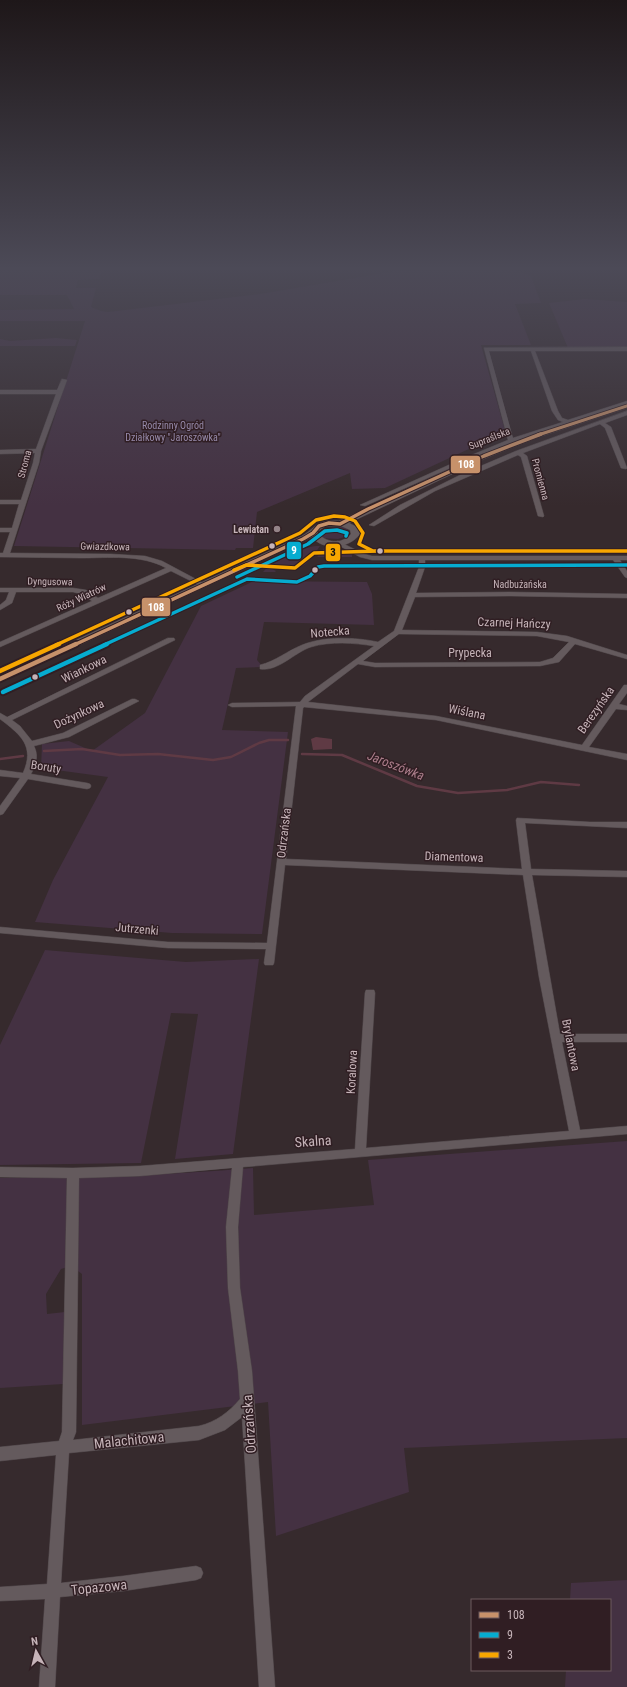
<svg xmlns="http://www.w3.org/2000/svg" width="627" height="1687" font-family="'Roboto Condensed',sans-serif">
  <rect width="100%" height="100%" fill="#362a2d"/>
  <path fill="#443142" d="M 0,270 L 102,270 L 99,279 L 78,280 L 76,288 L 96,288 L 91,307 L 101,311 L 108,312 L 260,294 L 396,271 L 516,270 L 531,276 L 541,303 L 515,304 L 531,345 L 481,345 L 506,434 L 501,434 L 385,488 L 352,489 L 350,473 L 257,512 L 253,548 L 236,548 L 235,550 L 14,546 L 85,321 L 0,321 L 0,310 L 74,309 L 67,295 L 0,295 Z
    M 585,299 L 627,302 L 627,349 L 568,348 L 549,303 Z
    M 56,338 L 77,340 L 75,346 L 0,346 L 0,339 L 10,341 Z
    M 344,526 L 350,532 L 347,536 L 338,539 L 320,538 L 319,532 L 328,528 Z
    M 316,546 L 320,546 C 309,561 305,571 284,568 C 278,567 277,566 272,569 L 276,571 L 275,572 L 263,572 C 269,564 306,546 316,546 Z
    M 325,547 C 336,548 342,547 352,554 L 352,557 L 317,557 Z
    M 254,581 L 367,582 L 372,594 L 374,625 L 264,622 L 257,660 L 263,667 L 236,668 L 222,730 L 288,732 L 262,934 L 172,933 L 35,922 L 53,880 L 108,777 L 41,768 L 42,744 L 69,741 L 92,751 L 145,713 L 201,606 Z
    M 45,950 L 186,962 L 259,959 L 233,1154 L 175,1159 L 198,1014 L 171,1013 L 141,1163 L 0,1165 L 0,1045 Z
    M 627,1141 L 627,1438 L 404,1448 L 409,1492 L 276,1536 L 268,1402 L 82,1425 L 82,1274 L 71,1266 L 61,1269 L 46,1294 L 47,1314 L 65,1312 L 63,1384 L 0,1388 L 0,1178 C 85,1178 169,1175 253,1168 L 254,1215 L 374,1205 L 368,1160 Z
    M 627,1580 L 627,1687 L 565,1687 L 566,1670 L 610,1670 L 610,1600 L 570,1600 L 571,1583 Z"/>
  <path fill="#5f3a44" d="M 316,737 L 332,739 L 332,749 L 313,750 L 311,739 Z"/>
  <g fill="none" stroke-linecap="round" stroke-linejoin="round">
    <path stroke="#5f3a44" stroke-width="2.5" d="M 44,751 L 82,749 L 120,755 L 158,754 L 213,760 L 231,757 L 259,743 L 269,740 L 288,740
      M 302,754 L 342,755 L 417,786 L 458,793 L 507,790 L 541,782 L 579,785
      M 0,759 L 23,756"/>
    <defs>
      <path id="minor" d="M 627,347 L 627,351 L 535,351 L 558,411 L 562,418 L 568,420 L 627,401 L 627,405 L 513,442 L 466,461 L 365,506 L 360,505 L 462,459 L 508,440 L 484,348 ZM 489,351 L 531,351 L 552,411 L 558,420 L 563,422 L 513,438 Z
        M 62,379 L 67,380 L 41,451 L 39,463 L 10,553 L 111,554 L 145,556 L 162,561 L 207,585 L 205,586 L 201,586 L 171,571 L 0,647 L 0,642 L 92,601 L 81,594 L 73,592 L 16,592 L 12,603 L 0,610 L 0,605 L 6,600 L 9,592 L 0,592 L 0,588 L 73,588 L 86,590 L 98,598 L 166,568 C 141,554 108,558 81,558 C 54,558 27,557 0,557 L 0,553 L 3,553 L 10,532 L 0,532 L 0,528 L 12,528 L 19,504 L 0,504 L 0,500 L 21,500 L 33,463 L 35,453 L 0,454 L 0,450 L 36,449 L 56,394 L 0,394 L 0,390 L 57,390 Z
        M 627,411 L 627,415 L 605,423 L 611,427 L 627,468 L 626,469 L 621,468 L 605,428 L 600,424 L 523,453 L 527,456 L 544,516 L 543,517 L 538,516 L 521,457 L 518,455 L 435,491 L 374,526 L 369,525 L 400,505 L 462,474 L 516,451 Z
        M 338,541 L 364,554 L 372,556 L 627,556 L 627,560 L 620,560 L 627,571 L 627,578 L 625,577 L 613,560 L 425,560 L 425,567 L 416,593 L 510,592 L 627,594 L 627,598 L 510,596 L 415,597 L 402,630 L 537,632 L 567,636 L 627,655 L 627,659 L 575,644 L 559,662 L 540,666 L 375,667 L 358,664 L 308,702 L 436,716 L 582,745 L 624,685 L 627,685 L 627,693 L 619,704 L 627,706 L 627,710 L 616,709 L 589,747 L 627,754 L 627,760 L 436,720 L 304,707 L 303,708 L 286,859 L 522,869 L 516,820 L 517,818 L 590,822 L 627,822 L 627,828 L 525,823 L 531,869 L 627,871 L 627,877 L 532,875 L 560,1034 L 627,1034 L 627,1042 L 562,1042 L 580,1130 L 627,1126 L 627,1134 L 243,1167 L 238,1227 L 240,1288 L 252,1371 L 275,1687 L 259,1687 L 242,1417 L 225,1430 L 199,1440 L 69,1453 L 61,1583 L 123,1576 L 196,1566 L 201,1568 L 203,1573 L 201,1578 L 196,1580 L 123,1591 L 60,1597 L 55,1687 L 39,1687 L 45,1599 L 0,1601 L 0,1587 L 47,1584 L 56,1455 L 0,1461 L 0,1447 L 59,1441 L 62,1432 L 67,1178 L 0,1177 L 0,1167 L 73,1168 L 140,1166 L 355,1149 L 365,993 L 366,990 L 374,990 L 375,993 L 366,1148 L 569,1131 L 539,977 L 523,875 L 285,865 L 274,963 L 273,965 L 265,965 L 264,963 L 266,949 L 168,948 L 0,933 L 0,927 L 168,942 L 267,943 L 296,706 L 232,707 L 228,705 L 232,703 L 300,702 L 305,696 L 374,646 C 354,643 331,641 311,647 C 295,652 278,672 260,669 L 260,665 C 276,661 287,651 302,645 C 324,636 355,637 378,642 L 394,631 L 419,567 L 419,560 L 372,560 L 360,557 L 336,544 L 335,543 ZM 399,634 L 537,636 L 569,642 L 553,658 L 540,662 L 375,663 L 363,661 ZM 232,1168 L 226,1227 L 228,1288 L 238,1371 L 240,1399 C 229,1412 216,1422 199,1426 L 73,1440 L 76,1432 L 79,1178 L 140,1176 Z
        M 168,638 L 174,638 L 175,640 L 12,720 L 20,726 L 32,741 L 63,733 L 132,699 L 135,699 L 139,701 L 69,737 L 34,746 C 39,756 36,765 31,774 L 87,783 L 90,784 L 91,786 L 90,788 L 87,789 L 28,779 L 3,814 L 0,815 L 0,806 L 20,778 L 0,776 L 0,770 L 23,773 C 35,746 21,735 0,719 L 0,713 L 7,717 Z"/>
      <path id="major" d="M 627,404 L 627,408 L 539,437 L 486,458 L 349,523 L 357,527 L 360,534 C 350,548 324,552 312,537 L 0,682 L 0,675 L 300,537 C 317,528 316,519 339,521 L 480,454 L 534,434 ZM 326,526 L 341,526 L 350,530 L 351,534 C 342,545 325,543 317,532 Z"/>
    </defs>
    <use href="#minor" stroke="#4f4649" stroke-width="1"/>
    <use href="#major" stroke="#504547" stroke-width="1"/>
    <use href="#minor" fill="#645a5d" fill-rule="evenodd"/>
    <use href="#major" fill="#665c5f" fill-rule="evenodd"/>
    <defs>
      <path id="bus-1-far2" d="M 538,435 L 627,406"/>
      <path id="bus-1-far1" d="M 74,645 L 303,539 L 313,533 L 319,526 L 329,523 L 340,524 L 368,509 L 484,456 L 541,434"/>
      <path id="bus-1" d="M 0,679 L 76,644"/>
      <path id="bus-2-far1" d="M 237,577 L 308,544 L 325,531 L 337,530 L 347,533 L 346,536
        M 104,645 L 247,579 L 297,582 L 310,576 L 318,567 L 324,566 L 627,565"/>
      <path id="bus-2" d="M 3,692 L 107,644"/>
      <path id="bus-3-far1" d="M 234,570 L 246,565 L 295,568 L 314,553 L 378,551
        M 56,645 L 300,533 L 316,520 L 334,516 L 345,517 L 355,521 L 363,533 L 359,544 L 373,551 L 627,551"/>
      <path id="bus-3" d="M 0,671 L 59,644"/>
    </defs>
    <use href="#bus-1-far2" stroke="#301e23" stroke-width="4.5"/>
    <use href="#bus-1-far1" stroke="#301e23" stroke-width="5.5"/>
    <use href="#bus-1" stroke="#301e23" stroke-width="8"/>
    <use href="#bus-2-far1" stroke="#301e23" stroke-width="5.5"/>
    <use href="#bus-2" stroke="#301e23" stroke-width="8"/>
    <use href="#bus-3-far1" stroke="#301e23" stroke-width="5.5"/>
    <use href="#bus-3" stroke="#301e23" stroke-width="8"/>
    <use href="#bus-1-far2" stroke="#c7916a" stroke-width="3"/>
    <use href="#bus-1-far1" stroke="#c7916a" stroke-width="3.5"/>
    <use href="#bus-1" stroke="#c7916a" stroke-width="4.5"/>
    <use href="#bus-2-far1" stroke="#06acd0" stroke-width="3.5"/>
    <use href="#bus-2" stroke="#06acd0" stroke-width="4.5"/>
    <use href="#bus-3-far1" stroke="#f7a600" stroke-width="3.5"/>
    <use href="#bus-3" stroke="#f7a600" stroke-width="4.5"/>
  </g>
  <linearGradient id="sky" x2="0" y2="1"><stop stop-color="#1e1719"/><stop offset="0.53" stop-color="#4c4a57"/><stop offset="1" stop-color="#4c4a57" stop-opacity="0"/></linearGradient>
  <rect width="627" height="506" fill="url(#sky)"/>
  <circle fill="#948488" stroke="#301e23" stroke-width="1.5" cx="277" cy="529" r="4"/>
  <g fill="#c6b4b9" stroke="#301e23" stroke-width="1.5">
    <circle cx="272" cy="546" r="3.5"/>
    <circle cx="380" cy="551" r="3.5"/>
    <circle cx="315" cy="570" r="3.5"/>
    <circle cx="129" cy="612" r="3.5"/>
    <circle cx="35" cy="677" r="3.5"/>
  </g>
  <g text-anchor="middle" stroke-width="3" stroke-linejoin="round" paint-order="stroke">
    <g font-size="10" fill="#968aaa" stroke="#301e23">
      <text x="173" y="429">Rodzinny Ogród<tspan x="173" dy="12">Działkowy "Jaroszówka"</tspan></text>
    </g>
    <g font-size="10" fill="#c6b4b9" stroke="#301e23">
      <text transform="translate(489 438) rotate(-22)" y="4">Supraślska</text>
      <text transform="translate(24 464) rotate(-75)" y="4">Stroma</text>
      <text transform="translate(541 479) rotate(75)" y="4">Promienna</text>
      <text transform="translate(105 546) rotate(1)" y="4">Gwiazdkowa</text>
      <text transform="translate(50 581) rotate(1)" y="4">Dyngusowa</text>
      <text x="520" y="588">Nadbużańska</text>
      <text transform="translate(81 597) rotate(-25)" y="4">Róży Wiatrów</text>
    </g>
    <g font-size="10" font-weight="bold" fill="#c6b4b9" stroke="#301e23" text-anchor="end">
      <text x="269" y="533">Lewiatan</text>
    </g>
    <g font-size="12" fill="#c6b4b9" stroke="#301e23">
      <text transform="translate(514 623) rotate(2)" y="4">Czarnej Hańczy</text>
      <text transform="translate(330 632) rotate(-5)" y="4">Notecka</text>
      <text x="470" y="657">Prypecka</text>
      <text transform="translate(84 669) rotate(-26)" y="4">Wiankowa</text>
      <text transform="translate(596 710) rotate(-55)" y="4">Berezyńska</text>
      <text transform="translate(467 712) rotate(11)" y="4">Wiślana</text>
      <text transform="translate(79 714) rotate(-25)" y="4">Dożynkowa</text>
      <text transform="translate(46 767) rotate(9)" y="4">Boruty</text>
      <text transform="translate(284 833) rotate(-83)" y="4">Odrzańska</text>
      <text transform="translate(454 857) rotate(2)" y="4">Diamentowa</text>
      <text transform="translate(137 929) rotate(5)" y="4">Jutrzenki</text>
      <text transform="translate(571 1045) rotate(79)" y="4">Brylantowa</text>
      <text transform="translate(352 1072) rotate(-87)" y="4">Koralowa</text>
    </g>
    <g font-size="13" font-style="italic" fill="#ac7e8b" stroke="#301e23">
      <text transform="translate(396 765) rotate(21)" y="5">Jaroszówka</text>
    </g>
    <g font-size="14" fill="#c6b4b9" stroke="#301e23">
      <text transform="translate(313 1141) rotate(-4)" y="5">Skalna</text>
      <text transform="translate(249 1424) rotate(-94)" y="5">Odrzańska</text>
      <text transform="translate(129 1440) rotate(-6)" y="5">Malachitowa</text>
      <text transform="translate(99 1587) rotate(-6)" y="5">Topazowa</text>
    </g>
  </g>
  <g stroke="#301e23" stroke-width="1.5">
    <rect x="450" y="455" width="31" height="19" rx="4" fill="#c7916a"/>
    <rect x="286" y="541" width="16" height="19" rx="4" fill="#06acd0"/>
    <rect x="325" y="543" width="16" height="19" rx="4" fill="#f7a600"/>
    <rect x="141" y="597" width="30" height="20" rx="4" fill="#c7916a"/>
  </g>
  <g font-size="11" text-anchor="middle" font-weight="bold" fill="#fff">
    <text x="466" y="468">108</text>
    <text x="294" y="554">9</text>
    <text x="156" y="611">108</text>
  </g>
  <g font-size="11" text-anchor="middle" font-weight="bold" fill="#111">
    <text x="333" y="556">3</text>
  </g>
  <rect x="471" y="1599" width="140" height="72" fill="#301e23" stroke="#6c5a5f"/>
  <rect x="479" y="1612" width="20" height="6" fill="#c7916a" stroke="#6c5a5f"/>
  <text x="507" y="1619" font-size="12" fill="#c6b4b9">108</text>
  <rect x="479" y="1632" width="20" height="6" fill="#06acd0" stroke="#6c5a5f"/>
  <text x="507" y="1639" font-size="12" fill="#c6b4b9">9</text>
  <rect x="479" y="1652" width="20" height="6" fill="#f7a600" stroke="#6c5a5f"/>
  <text x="507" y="1659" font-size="12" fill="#c6b4b9">3</text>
  <g transform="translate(36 1651) rotate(352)" stroke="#301e23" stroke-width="3" paint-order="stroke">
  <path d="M0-3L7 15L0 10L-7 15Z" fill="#c6b4b9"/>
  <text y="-6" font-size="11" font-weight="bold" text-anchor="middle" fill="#c6b4b9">N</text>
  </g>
</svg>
